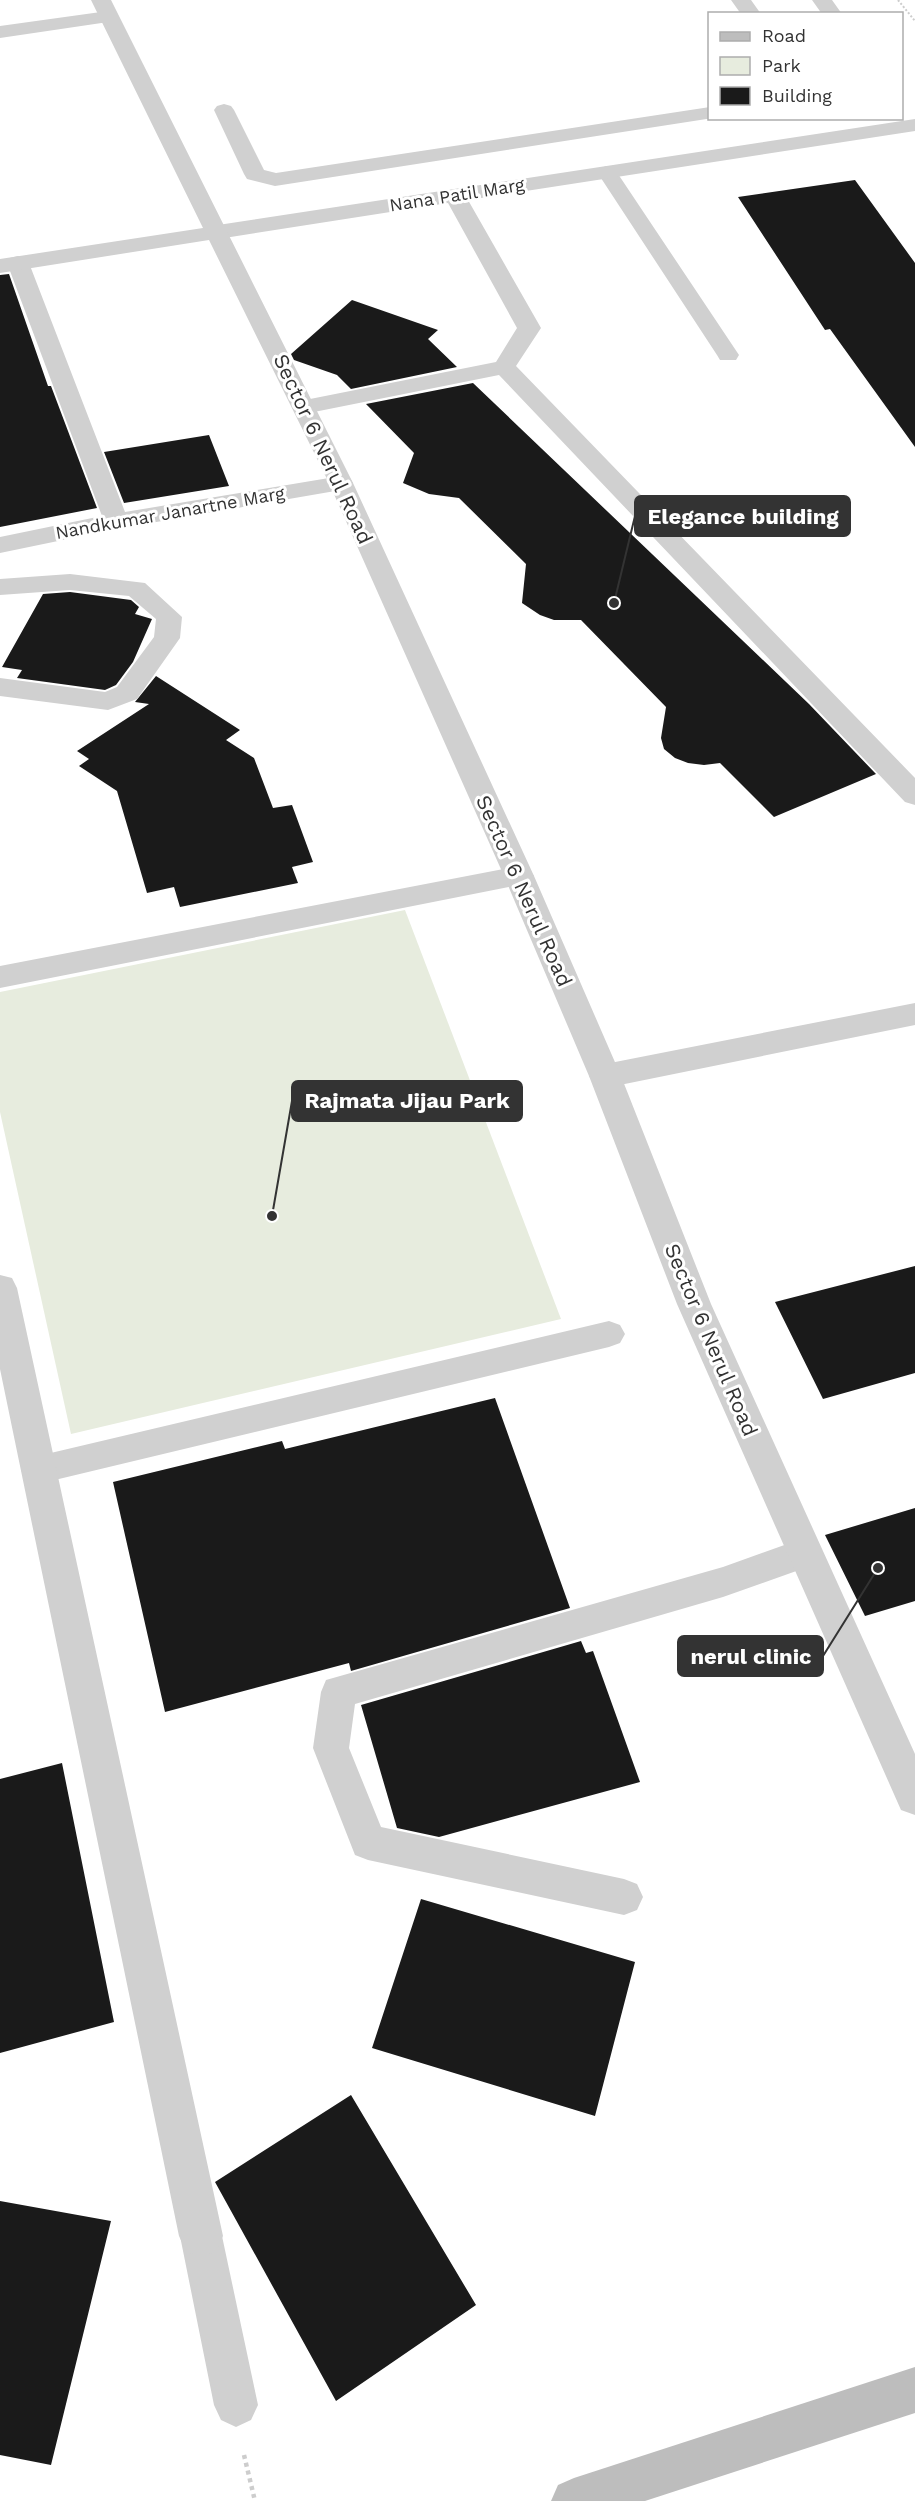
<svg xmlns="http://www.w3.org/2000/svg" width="915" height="2501" font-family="'Work Sans',sans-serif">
  <rect width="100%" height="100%" fill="#fff"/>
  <path fill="#e7ecde" d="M 405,910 L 561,1319 L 71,1434 L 0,1112 L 0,992 Z"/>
  <path fill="#1a1a1a" d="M 855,180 L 915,263 L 915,447 L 830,329 L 825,330 L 738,197 Z
    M 9,274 L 48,386 L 51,386 L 97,508 L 0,527 L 0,275 Z
    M 352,300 L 438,330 L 428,339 L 457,367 L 351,389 L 337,375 L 294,360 L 291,354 Z
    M 473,383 L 809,704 L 876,774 L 774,817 L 720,763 L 704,765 L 688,763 L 675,758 L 664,749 L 661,738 L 666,707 L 581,620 L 554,620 L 540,615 L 522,603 L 526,564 L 459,498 L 429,494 L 403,483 L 414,453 L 366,404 Z
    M 209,435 L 229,486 L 124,503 L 104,452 Z
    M 70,592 L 131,600 L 139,607 L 135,614 L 152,619 L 133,662 L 116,685 L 105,690 L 17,678 L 22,670 L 2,667 L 43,594 Z
    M 156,676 L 240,730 L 226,740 L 254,758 L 273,808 L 292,805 L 313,862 L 292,867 L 298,883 L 180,907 L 174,887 L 147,893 L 117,791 L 79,766 L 89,759 L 77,751 L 149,704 L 135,702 Z
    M 915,1266 L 915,1373 L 823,1399 L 775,1302 Z
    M 495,1398 L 570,1608 L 351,1671 L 349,1663 L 165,1712 L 113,1482 L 282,1441 L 285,1449 Z
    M 915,1508 L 915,1601 L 865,1616 L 825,1535 Z
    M 581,1641 L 586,1653 L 593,1651 L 640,1782 L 439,1837 L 397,1828 L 361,1705 Z
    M 62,1763 L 114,2022 L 0,2053 L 0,1779 Z
    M 421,1899 L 635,1962 L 595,2116 L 372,2048 Z
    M 351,2095 L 476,2305 L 336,2401 L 215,2182 Z
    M 0,2201 L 111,2221 L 51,2465 L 0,2455 Z"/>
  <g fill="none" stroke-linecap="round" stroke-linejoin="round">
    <path stroke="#cdcdcd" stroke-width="2" stroke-dasharray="2 2" stroke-linecap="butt" d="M 898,0 L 915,21"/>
    <path stroke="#cdcdcd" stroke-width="4.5" stroke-dasharray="4 4" stroke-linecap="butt" d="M 244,2455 L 255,2501"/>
    <path fill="#d0d0d0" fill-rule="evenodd" d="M 607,166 L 614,168 L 739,355 L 736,360 L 720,360 L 717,355 L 597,172 L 600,168 Z
      M 609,1321 L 620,1325 L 625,1334 L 620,1343 L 609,1347 L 38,1484 L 26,1480 L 21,1470 L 26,1460 L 38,1456 Z
      M 804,1538 L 816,1542 L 821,1553 L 816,1564 L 723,1597 L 355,1704 L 349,1748 L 381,1827 L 624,1879 L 637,1884 L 643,1897 L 637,1910 L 624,1915 L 368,1860 L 355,1855 L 313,1748 L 321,1692 L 326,1680 L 723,1567 Z
      M 201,2215 L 216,2221 L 222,2236 L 258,2405 L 251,2420 L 236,2427 L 221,2420 L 214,2405 L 180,2236 L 186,2221 Z"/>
    <path fill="#d0d0d0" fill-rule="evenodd" d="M 731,0 L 751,0 L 761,14 L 741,14 Z
      M 812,0 L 832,0 L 842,14 L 822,14 Z
      M 108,11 L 115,13 L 118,17 L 115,21 L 0,38 L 0,26 Z
      M 224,104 L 231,106 L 234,110 L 264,170 L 276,173 L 710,107 L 710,118 L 713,118 L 275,186 L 247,179 L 244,174 L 214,110 L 217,106 Z
      M 915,119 L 915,131 L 468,200 L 541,328 L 516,366 L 915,778 L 915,805 L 905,802 L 499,375 L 304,414 L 295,412 L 292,407 L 295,402 L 496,362 L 517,328 L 448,203 L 218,239 L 210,237 L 207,232 L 210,227 L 218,225 Z
      M 18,256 L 26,258 L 29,263 L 125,512 L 341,476 L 350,478 L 353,483 L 350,488 L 341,490 L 116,529 L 0,553 L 0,537 L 102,516 L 7,263 L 10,258 Z
      M 70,574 L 145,583 L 182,617 L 180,638 L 137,699 L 108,710 L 0,696 L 0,678 L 105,692 L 117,687 L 154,637 L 156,619 L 129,596 L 70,590 L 0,595 L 0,579 Z
      M 519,866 L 529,869 L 534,876 L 529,883 L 0,988 L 0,966 Z
      M 915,1003 L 915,1025 L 605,1088 L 594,1084 L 589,1076 L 594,1068 L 605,1064 Z
      M 0,1275 L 12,1278 L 17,1288 L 223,2236 L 216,2251 L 201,2258 L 186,2251 L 179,2236 L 0,1369 Z"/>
    <path fill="#d0d0d0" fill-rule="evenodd" d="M 91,0 L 111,0 L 353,483 L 534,876 L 621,1076 L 711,1304 L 915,1754 L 915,1815 L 901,1810 L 677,1304 L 589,1076 L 504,876 L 329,483 L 209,240 L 0,273 L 0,259 L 203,228 Z"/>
    <path fill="#bdbdbd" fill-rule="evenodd" d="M 915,2367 L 915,2413 L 645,2501 L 551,2501 L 558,2485 L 574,2478 Z"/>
  </g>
  <g text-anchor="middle" stroke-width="6" stroke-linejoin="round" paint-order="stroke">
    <g font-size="18" fill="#333" stroke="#fff">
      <text transform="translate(457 195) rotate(-9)" y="6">Nana Patil Marg</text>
      <text transform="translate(170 513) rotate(-10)" y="6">Nandkumar Janartne Marg</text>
    </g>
    <g font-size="21" fill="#333" stroke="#fff">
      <text transform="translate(323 449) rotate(65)" y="7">Sector 6 Nerul Road</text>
      <text transform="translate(524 891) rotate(66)" y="7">Sector 6 Nerul Road</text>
      <text transform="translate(711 1340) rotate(67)" y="7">Sector 6 Nerul Road</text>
    </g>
  </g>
  <path fill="none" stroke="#333" stroke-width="2" d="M614 603L635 516M272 1216L292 1101M878 1568L823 1656"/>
  <g fill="#333" stroke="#fff" stroke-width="2">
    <circle cx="614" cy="603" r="6"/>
    <circle cx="272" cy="1216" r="6"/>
    <circle cx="878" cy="1568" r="6"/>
  </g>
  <g fill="#333" stroke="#333" stroke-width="2">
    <rect x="635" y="496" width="215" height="40" rx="6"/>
    <rect x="292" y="1081" width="230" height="40" rx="6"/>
    <rect x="678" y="1636" width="145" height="40" rx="6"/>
  </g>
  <g font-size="22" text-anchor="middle" font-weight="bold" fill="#fff">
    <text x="743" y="524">Elegance building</text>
    <text x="407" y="1108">Rajmata Jijau Park</text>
    <text x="751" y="1664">nerul clinic</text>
  </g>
  <rect x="708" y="12" width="195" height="108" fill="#ffffff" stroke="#adadad" stroke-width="1.5"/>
  <rect x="720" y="32" width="30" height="9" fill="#bdbdbd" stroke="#adadad" stroke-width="1.5"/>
  <text x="762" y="42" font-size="18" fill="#333333">Road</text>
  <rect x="720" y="57" width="30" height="18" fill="#e7ecde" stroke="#adadad" stroke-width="1.5"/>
  <text x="762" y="72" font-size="18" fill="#333333">Park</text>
  <rect x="720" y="87" width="30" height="18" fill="#1a1a1a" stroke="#adadad" stroke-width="1.5"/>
  <text x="762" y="102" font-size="18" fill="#333333">Building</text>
</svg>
